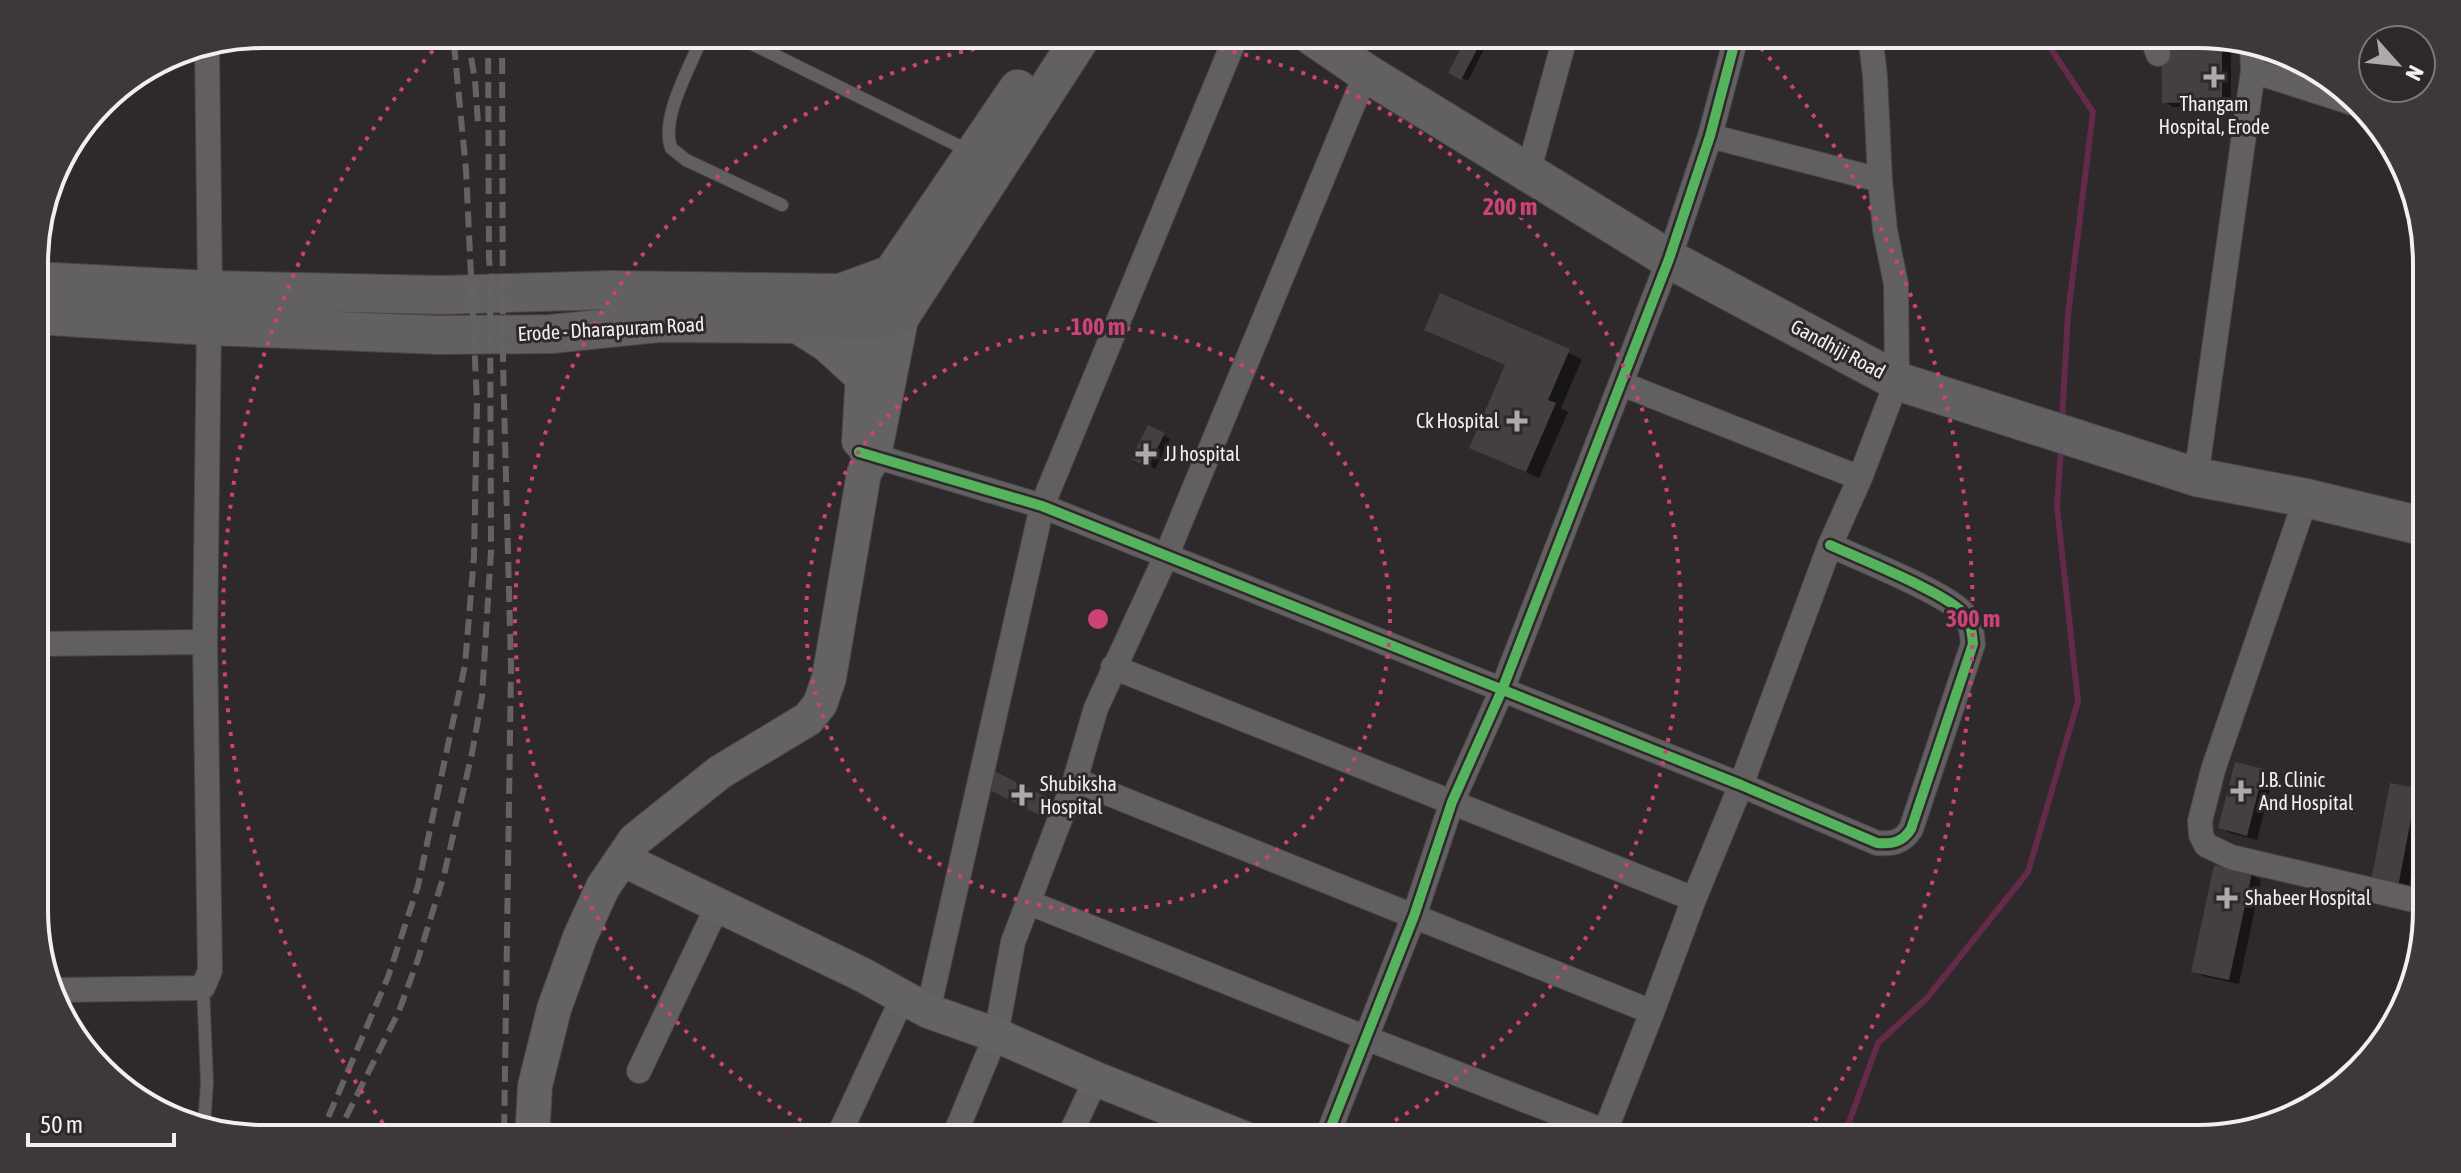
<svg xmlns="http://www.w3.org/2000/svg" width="2461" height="1173" font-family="'Asap Condensed',sans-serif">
  <rect width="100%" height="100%" fill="#2e292b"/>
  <path fill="#0007" d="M 1471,34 L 1480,34 L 1489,39 L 1468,81 L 1451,72 Z
    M 2210,36 L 2231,42 L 2231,107 L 2173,107 L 2164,101 L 2163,37 Z
    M 1441,296 L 1582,359 L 1561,408 L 1568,412 L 1539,478 L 1471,447 L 1507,366 Z
    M 1149,428 L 1170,439 L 1155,469 L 1134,458 Z
    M 2236,764 L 2263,771 L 2273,777 L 2257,840 L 2230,833 L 2220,827 Z
    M 991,772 L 1053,803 L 1046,816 L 985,785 Z
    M 2392,785 L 2417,790 L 2426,795 L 2407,896 L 2382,891 Z
    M 2251,875 L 2261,880 L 2239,984 L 2203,976 L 2193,971 Z"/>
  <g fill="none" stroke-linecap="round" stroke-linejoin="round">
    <path stroke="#642a49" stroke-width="6" d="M 2041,34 L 2093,112 L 2068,314 L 2062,421
      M 1843,1139 L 1878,1043 L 1927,998 L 2028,872 L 2078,701 L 2057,507 L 2061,448"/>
  </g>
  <path fill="#444042" d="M 1468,34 L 1485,34 L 1461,80 L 1448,73 Z
    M 2161,35 L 2200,35 L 2222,39 L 2222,102 L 2162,103 Z
    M 1440,293 L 1570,349 L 1548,400 L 1556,403 L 1526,472 L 1469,448 L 1505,365 L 1424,330 Z
    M 1148,425 L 1165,433 L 1148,467 L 1131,459 Z
    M 2235,762 L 2264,769 L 2247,836 L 2218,828 Z
    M 990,769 L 1048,798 L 1039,815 L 982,786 Z
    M 2390,783 L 2417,788 L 2397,892 L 2370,886 Z
    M 2214,865 L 2252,873 L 2229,980 L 2191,972 Z"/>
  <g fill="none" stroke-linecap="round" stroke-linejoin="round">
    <defs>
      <path id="lane" d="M 703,34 C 692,65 660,116 671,148 L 686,160 L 782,205
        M 732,34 L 969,151
        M 203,987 L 207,1082 L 204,1127"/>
      <path id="street" d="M 2151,34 L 2158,54
        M 207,45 L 210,290
        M 2253,71 L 2353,103
        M 1710,136 L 1880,180
        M 1528,173 L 1566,34
        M 1622,384 L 1860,478
        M 861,452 L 1042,506 L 1741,785 L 1877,843 C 1892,844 1902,843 1911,829 L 1973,644 C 1972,633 1971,623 1964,614 C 1949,594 1858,558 1830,545
        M 2196,477 L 2253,71 L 2252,45
        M 2306,498 L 2213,770 L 2200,821 L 2201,835 L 2206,845 L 2231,857 L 2427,903
        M 35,644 L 205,642
        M 1113,667 L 1694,899
        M 1075,780 L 1652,1012
        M 1030,903 L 1366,1038 L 1604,1131
        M 57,990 L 198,988 L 203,987 L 210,971 L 205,642 L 209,326
        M 928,1011 L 1042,506 L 1237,34
        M 639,1071 L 718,905
        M 837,1139 L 903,997
        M 953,1139 L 996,1035 L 1013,942 L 1075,780 L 1096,708 L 1167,554 L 1366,73
        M 1068,1139 L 1096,1079
        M 1326,1139 L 1414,916 L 1452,802 L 1502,690 L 1669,259 L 1710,136 L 1737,34
        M 1602,1139 L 1652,1012 L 1694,899 L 1741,785 L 1830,545 L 1860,478 L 1897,381 L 1896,284 L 1885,230 L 1880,180 L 1875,76 L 1870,34"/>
      <path id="secondary" d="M 794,324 L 827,345 L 863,378
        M 859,441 L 866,321 L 860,295
        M 622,859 L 863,975 L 928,1011 L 996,1035 L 1096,1079 L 1246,1139
        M 532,1139 L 535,1086 L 554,1009 L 580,937 L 603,887 L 635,840 L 720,772 L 808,719 L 820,704 L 829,678 L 864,473 L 874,456 L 902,314 L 896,291"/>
      <path id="primary" d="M 1309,34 L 1366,73 L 1669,259 L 1897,381 L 2196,477 L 2306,498 L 2426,527
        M 35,281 L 210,290 L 442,295 L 610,290 L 840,293 L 892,274 L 1018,89
        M 35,315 L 209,326 L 440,335 L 551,334 L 658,323 L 794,324 L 866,321 L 902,314 L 1083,34"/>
    </defs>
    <use href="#lane" stroke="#494547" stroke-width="14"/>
    <use href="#street" stroke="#494547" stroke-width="26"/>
    <use href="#secondary" stroke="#494547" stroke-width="36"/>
    <use href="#primary" stroke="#494547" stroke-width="40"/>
    <use href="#lane" stroke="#625f61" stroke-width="12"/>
    <use href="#street" stroke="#625f61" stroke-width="24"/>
    <use href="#secondary" stroke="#646262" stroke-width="34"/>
    <use href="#primary" stroke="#636061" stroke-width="38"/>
    <path stroke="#656262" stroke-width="6" stroke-dasharray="16 8" stroke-linecap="butt" d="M 467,34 L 475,80 L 478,124
      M 488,34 L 489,259 L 493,294
      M 502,34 L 503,363 L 511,668 L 504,1139
      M 319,1139 L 388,977 L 418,886 L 465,665 L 474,557 L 477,403 L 466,170 L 453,34
      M 335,1139 L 399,1011 L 418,959 L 444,875 L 472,753 L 482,697 L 491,551 L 490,283"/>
    <defs>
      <path id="cycleway" d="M 859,452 L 1042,506 L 1741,785 L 1877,843 C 1892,844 1902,843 1911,829 L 1973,644 C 1972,633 1971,623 1964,614 C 1949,594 1858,558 1830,545
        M 1326,1139 L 1414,916 L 1452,802 L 1502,690 L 1669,259 L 1710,136 L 1737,34"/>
    </defs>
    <use href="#cycleway" stroke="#2f282b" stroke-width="15"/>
    <use href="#cycleway" stroke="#56b35d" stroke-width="10"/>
  </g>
  <g fill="none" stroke="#cc4379" stroke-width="4" stroke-dasharray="4 8">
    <circle cx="1098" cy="619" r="292"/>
    <path d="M833 1138A583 583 0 1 1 1363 1138"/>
    <path d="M390 1133A875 875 0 0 1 443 39M1753 39A875 875 0 0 1 1806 1133"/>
  </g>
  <g fill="#aea9ab" stroke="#2f282b" stroke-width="3">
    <path d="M2210 65h8v8h8v8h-8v8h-8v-8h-8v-8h8z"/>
    <path d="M1513 409h8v8h8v8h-8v8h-8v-8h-8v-8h8z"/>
    <path d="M1142 442h8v8h8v8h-8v8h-8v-8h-8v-8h8z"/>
    <path d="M2237 779h8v8h8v8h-8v8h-8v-8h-8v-8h8z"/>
    <path d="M1018 783h8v8h8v8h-8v8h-8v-8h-8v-8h8z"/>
    <path d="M2223 886h8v8h8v8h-8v8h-8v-8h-8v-8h8z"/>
  </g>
  <g text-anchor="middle" stroke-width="6" stroke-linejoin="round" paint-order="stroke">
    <g font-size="20" fill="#f3eef0" stroke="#2f282b" text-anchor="start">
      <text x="2214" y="111" text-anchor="middle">Thangam<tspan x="2214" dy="23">Hospital, Erode</tspan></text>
      <text x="1499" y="428" text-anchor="end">Ck Hospital</text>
      <text x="1164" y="461">JJ hospital</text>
      <text x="2259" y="787">J.B. Clinic<tspan x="2259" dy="23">And Hospital</tspan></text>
      <text x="1040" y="791">Shubiksha<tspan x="1040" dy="23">Hospital</tspan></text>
      <text x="2245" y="905">Shabeer Hospital</text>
    </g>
    <g font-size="20" fill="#f3eef0" stroke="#2f282b">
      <text transform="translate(611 329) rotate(-3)" y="7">Erode - Dharapuram Road</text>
      <text transform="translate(1838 349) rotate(28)" y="7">Gandhiji Road</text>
    </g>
  </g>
  <path d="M0 0H2461V1173H0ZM263 48H2198A215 215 0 0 1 2413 263V910A215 215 0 0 1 2198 1125H263A215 215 0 0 1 48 910V263A215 215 0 0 1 263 48Z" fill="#3f383b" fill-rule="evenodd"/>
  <path fill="none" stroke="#f3eef0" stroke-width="4" d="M263 48H2198A215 215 0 0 1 2413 263V910A215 215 0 0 1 2198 1125H263A215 215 0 0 1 48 910V263A215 215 0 0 1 263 48Z"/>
  <circle cx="1098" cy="619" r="12" fill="#cc4379" stroke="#2f282b" stroke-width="4"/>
  <g font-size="24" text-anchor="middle" font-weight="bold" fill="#cc4379" stroke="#2f282b" stroke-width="6" stroke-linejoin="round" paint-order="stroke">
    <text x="1510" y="215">200 m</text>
    <text x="1098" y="335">100 m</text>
    <text x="1973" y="627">300 m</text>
  </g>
  <g transform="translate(2397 64) rotate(117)"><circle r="38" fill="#2f282b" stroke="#7d777a" stroke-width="2"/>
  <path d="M0-6L14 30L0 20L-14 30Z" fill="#aea9ab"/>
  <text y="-12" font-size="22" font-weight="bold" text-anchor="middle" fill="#f3eef0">N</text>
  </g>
  <path d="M28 1133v12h146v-12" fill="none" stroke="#f3eef0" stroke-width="4"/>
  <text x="40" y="1133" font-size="24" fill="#f3eef0" stroke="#2f282b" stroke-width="6" paint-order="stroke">50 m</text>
</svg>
